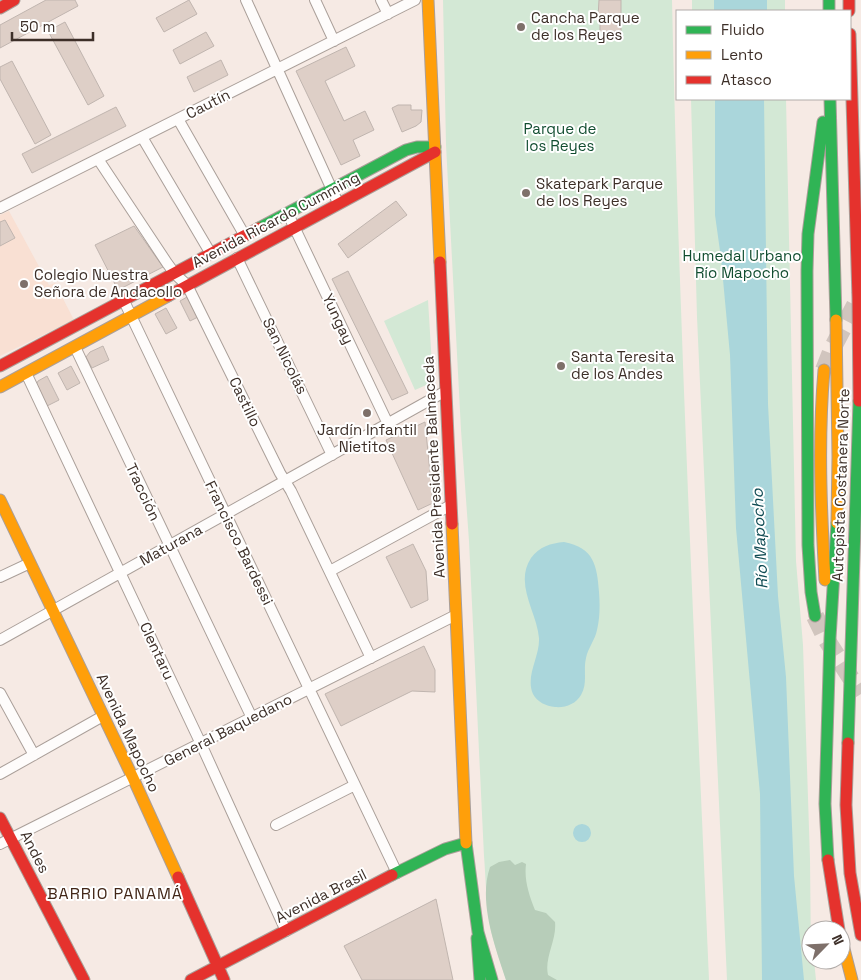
<svg xmlns="http://www.w3.org/2000/svg" width="861" height="980" font-family="'Space Grotesk',sans-serif">
  <rect width="100%" height="100%" fill="#f6eae4"/>
  <path fill="#f9e0d3" d="M 9,211 L 49,285 L 55,283 L 74,320 L 0,356 L 0,215 Z"/>
  <path fill="#d3e8d5" d="M 443,0 L 672,0 C 679,327 695,653 709,980 L 506,980 C 501,964 495,947 491,931 C 486,906 486,881 484,856 L 469,541 L 461,430 L 446,145 Z
    M 692,0 L 785,0 L 785,11 L 692,11 Z
    M 691,99 L 786,99 L 796,561 L 803,645 L 810,859 L 811,960 L 814,960 L 816,980 L 727,980 L 697,317 Z
    M 428,300 L 433,382 L 415,390 L 384,321 Z"/>
  <path fill="#b7cdb9" d="M 510,860 L 515,865 L 522,862 L 526,864 C 524,880 529,895 535,910 L 546,913 L 555,922 C 557,940 544,957 548,975 L 557,980 L 506,980 C 495,946 478,902 490,867 L 499,862 Z"/>
  <path fill="#aad6db" d="M 714,0 L 767,0 L 767,11 L 714,11 Z
    M 715,99 L 764,99 L 768,404 L 778,596 L 786,677 L 794,876 L 804,980 L 762,980 L 760,794 L 736,528 L 730,355 L 721,258 L 715,215 Z
    M 564,542 C 594,548 597,565 599,592 C 600,605 600,617 597,630 C 595,640 588,648 586,658 C 583,671 588,683 581,695 C 576,704 565,708 555,707 C 546,706 537,702 533,694 C 525,676 540,657 539,638 C 537,612 514,584 531,558 C 539,547 551,543 564,542 Z
    M573 833a9 9 0 1 1 18 0a9 9 0 1 1-18 0Z"/>
  <path fill="#decfc7" stroke="#c0b5af" d="M 46,0 L 75,0 L 78,6 L 0,48 L 0,25 Z
    M 189,0 L 197,14 L 164,32 L 156,18 Z
    M 599,0 L 621,0 L 621,31 L 600,32 L 600,18 L 598,18 Z
    M 65,22 L 104,96 L 88,105 L 48,31 Z
    M 206,32 L 214,46 L 180,64 L 173,50 Z
    M 346,47 L 355,66 L 325,81 L 344,121 L 365,111 L 374,130 L 353,140 L 360,156 L 341,165 L 296,71 Z
    M 221,60 L 228,75 L 194,92 L 187,77 Z
    M 12,61 L 51,135 L 35,144 L 0,79 L 0,67 Z
    M 398,105 L 411,105 L 411,110 L 422,110 L 421,122 L 416,126 L 402,132 L 392,108 Z
    M 116,107 L 126,126 L 32,173 L 22,154 Z
    M 396,201 L 407,215 L 348,258 L 338,244 Z
    M 5,220 L 15,238 L 0,246 L 0,222 Z
    M 134,226 L 163,267 L 118,290 L 95,245 Z
    M 348,271 L 408,393 L 392,400 L 332,279 Z
    M 187,297 L 198,317 L 190,321 L 180,301 Z
    M 166,308 L 177,328 L 166,334 L 155,314 Z
    M 103,346 L 109,360 L 92,368 L 86,357 L 90,352 Z
    M 71,366 L 80,383 L 67,390 L 58,373 Z
    M 47,376 L 59,400 L 47,406 L 36,385 L 38,381 Z
    M 425,422 L 433,503 L 418,510 L 386,440 Z
    M 413,544 L 426,571 L 428,600 L 411,608 L 386,557 Z
    M 424,646 L 435,670 L 435,692 L 412,691 L 341,726 L 325,694 Z
    M 436,899 L 453,980 L 362,980 L 344,946 Z"/>
  <g fill="none" stroke-linecap="round" stroke-linejoin="round">
    <path stroke="#d1c5be" stroke-width="18" stroke-dasharray="18 9" stroke-linecap="butt" d="M 824,370 L 833,347 L 861,294
      M 815,616 L 826,639 L 861,694"/>
    <defs>
      <path id="street" d="M 246,0 L 338,203
        M 315,0 L 334,41
        M 381,0 L 388,14
        M 178,119 L 245,236
        M 142,137 L 211,254
        M 98,159 L 167,263 L 175,274 L 187,285 L 280,473 L 291,491 L 371,658
        M 0,208 L 415,0
        M 288,214 L 388,424
        M 237,258 L 332,455
        M 124,301 L 397,873
        M 75,347 L 252,718
        M 26,373 L 201,744 L 286,931
        M 330,571 L 451,505
        M 0,577 L 30,563
        M 0,640 L 446,391
        M 0,693 L 34,755
        M 0,774 L 103,716
        M 276,825 L 355,785
        M 0,844 L 456,615"/>
      <path id="fast" d="M 829,0 L 829,11
        M 830,99 L 836,320
        M 259,228 L 406,150 L 417,147 L 435,147
        M 815,616 L 811,592 L 808,545 L 807,271 L 808,234 L 823,122
        M 848,743 L 859,401
        M 466,843 L 478,932 L 492,980
        M 828,860 L 825,804 L 830,638 L 837,523
        M 392,875 L 445,849 L 466,843
        M 477,938 L 480,980"/>
      <path id="slow" d="M 428,0 L 440,262
        M 836,320 L 838,457 L 837,523
        M 824,370 C 818,440 821,510 825,580
        M 0,387 L 168,296
        M 0,500 L 133,778 L 178,877
        M 452,524 L 466,843
        M 841,937 L 852,980"/>
      <path id="jam" d="M 849,0 L 849,11
        M 0,8 L 14,0
        M 850,34 L 858,298 L 859,401
        M 440,262 L 452,524
        M 168,296 L 435,152
        M 0,366 L 259,228
        M 848,743 L 846,805 L 850,873 L 861,935
        M 0,818 L 84,980
        M 828,860 L 839,930
        M 178,877 L 224,980
        M 191,980 L 392,875"/>
    </defs>
    <use href="#street" stroke="#aa9f99" stroke-width="12"/>
    <use href="#fast" stroke="#aa9f99" stroke-width="13"/>
    <use href="#slow" stroke="#aa9f99" stroke-width="13"/>
    <use href="#jam" stroke="#aa9f99" stroke-width="13"/>
    <use href="#street" stroke="#fefcfb" stroke-width="10"/>
    <use href="#fast" stroke="#30b455" stroke-width="11"/>
    <use href="#slow" stroke="#ff9f0a" stroke-width="11"/>
    <use href="#jam" stroke="#e5322d" stroke-width="11"/>
  </g>
  <g fill="#7e706a" stroke="#fff" stroke-width="2">
    <circle cx="521" cy="27" r="5"/>
    <circle cx="526" cy="193" r="5"/>
    <circle cx="24" cy="284" r="5"/>
    <circle cx="561" cy="366" r="5"/>
    <circle cx="367" cy="413" r="5"/>
  </g>
  <g text-anchor="middle" stroke-width="4" stroke-linejoin="round" paint-order="stroke">
    <g font-size="15" fill="#3d2f28" stroke="#fff" text-anchor="start">
      <text x="531" y="23">Cancha Parque<tspan x="531" dy="17">de los Reyes</tspan></text>
      <text x="536" y="189">Skatepark Parque<tspan x="536" dy="17">de los Reyes</tspan></text>
      <text x="34" y="280">Colegio Nuestra<tspan x="34" dy="17">Señora de Andacollo</tspan></text>
      <text x="571" y="362">Santa Teresita<tspan x="571" dy="17">de los Andes</tspan></text>
      <text x="367" y="435" text-anchor="middle">Jardín Infantil<tspan x="367" dy="17">Nietitos</tspan></text>
    </g>
    <g font-size="15" fill="#3d2f28" stroke="#fff">
      <text transform="translate(208 104) rotate(-27)" y="5">Cautín</text>
      <text transform="translate(276 220) rotate(-28)" y="5">Avenida Ricardo Cumming</text>
      <text transform="translate(338 319) rotate(65)" y="5">Yungay</text>
      <text transform="translate(285 356) rotate(64)" y="5">San Nicolás</text>
      <text transform="translate(245 402) rotate(64)" y="5">Castillo</text>
      <text transform="translate(434 467) rotate(-93)" y="5">Avenida Presidente Balmaceda</text>
      <text transform="translate(841 485) rotate(-88)" y="5">Autopista Costanera Norte</text>
      <text transform="translate(143 492) rotate(65)" y="5">Tracción</text>
      <text transform="translate(239 543) rotate(64)" y="5">Francisco Bardessi</text>
      <text transform="translate(171 545) rotate(-29)" y="5">Maturana</text>
      <text transform="translate(157 651) rotate(65)" y="5">Clentaru</text>
      <text transform="translate(228 730) rotate(-27)" y="5">General Baquedano</text>
      <text transform="translate(128 733) rotate(65)" y="5">Avenida Mapocho</text>
      <text transform="translate(35 852) rotate(63)" y="5">Andes</text>
      <text transform="translate(321 896) rotate(-27)" y="5">Avenida Brasil</text>
    </g>
    <g font-size="15" fill="#114d30" stroke="#fff">
      <text x="560" y="134">Parque de<tspan x="560" dy="17">los Reyes</tspan></text>
      <text x="742" y="261">Humedal Urbano<tspan x="742" dy="17">Río Mapocho</tspan></text>
    </g>
    <g font-size="16" font-style="italic" fill="#0f4b53" stroke="#fff">
      <text transform="translate(759 539) rotate(-93)" y="6">Río Mapocho</text>
    </g>
    <g font-size="16" letter-spacing="1" fill="#422617" stroke="#fff">
      <text x="115" y="899">BARRIO PANAMÁ</text>
    </g>
  </g>
  <rect x="676" y="10" width="175" height="90" fill="#ffffff" stroke="#b1aca9"/>
  <rect x="686" y="26" width="25" height="8" fill="#30b455" stroke="#b1aca9"/>
  <text x="721" y="35" font-size="15" fill="#3d2f28">Fluido</text>
  <rect x="686" y="51" width="25" height="8" fill="#ff9f0a" stroke="#b1aca9"/>
  <text x="721" y="60" font-size="15" fill="#3d2f28">Lento</text>
  <rect x="686" y="76" width="25" height="8" fill="#e5322d" stroke="#b1aca9"/>
  <text x="721" y="85" font-size="15" fill="#3d2f28">Atasco</text>
  <g transform="translate(826 945) rotate(66)"><circle r="24" fill="#ffffff" stroke="#b1aca9"/>
  <path d="M0-4L9 19L0 12L-9 19Z" fill="#7e706a"/>
  <text y="-8" font-size="14" font-weight="bold" text-anchor="middle" fill="#3d2f28">N</text>
  </g>
  <path d="M12 32v8h81v-8" fill="none" stroke="#3d2f28" stroke-width="2.5"/>
  <text x="20" y="32" font-size="15" fill="#3d2f28" stroke="#ffffff" stroke-width="4" paint-order="stroke">50 m</text>
</svg>
